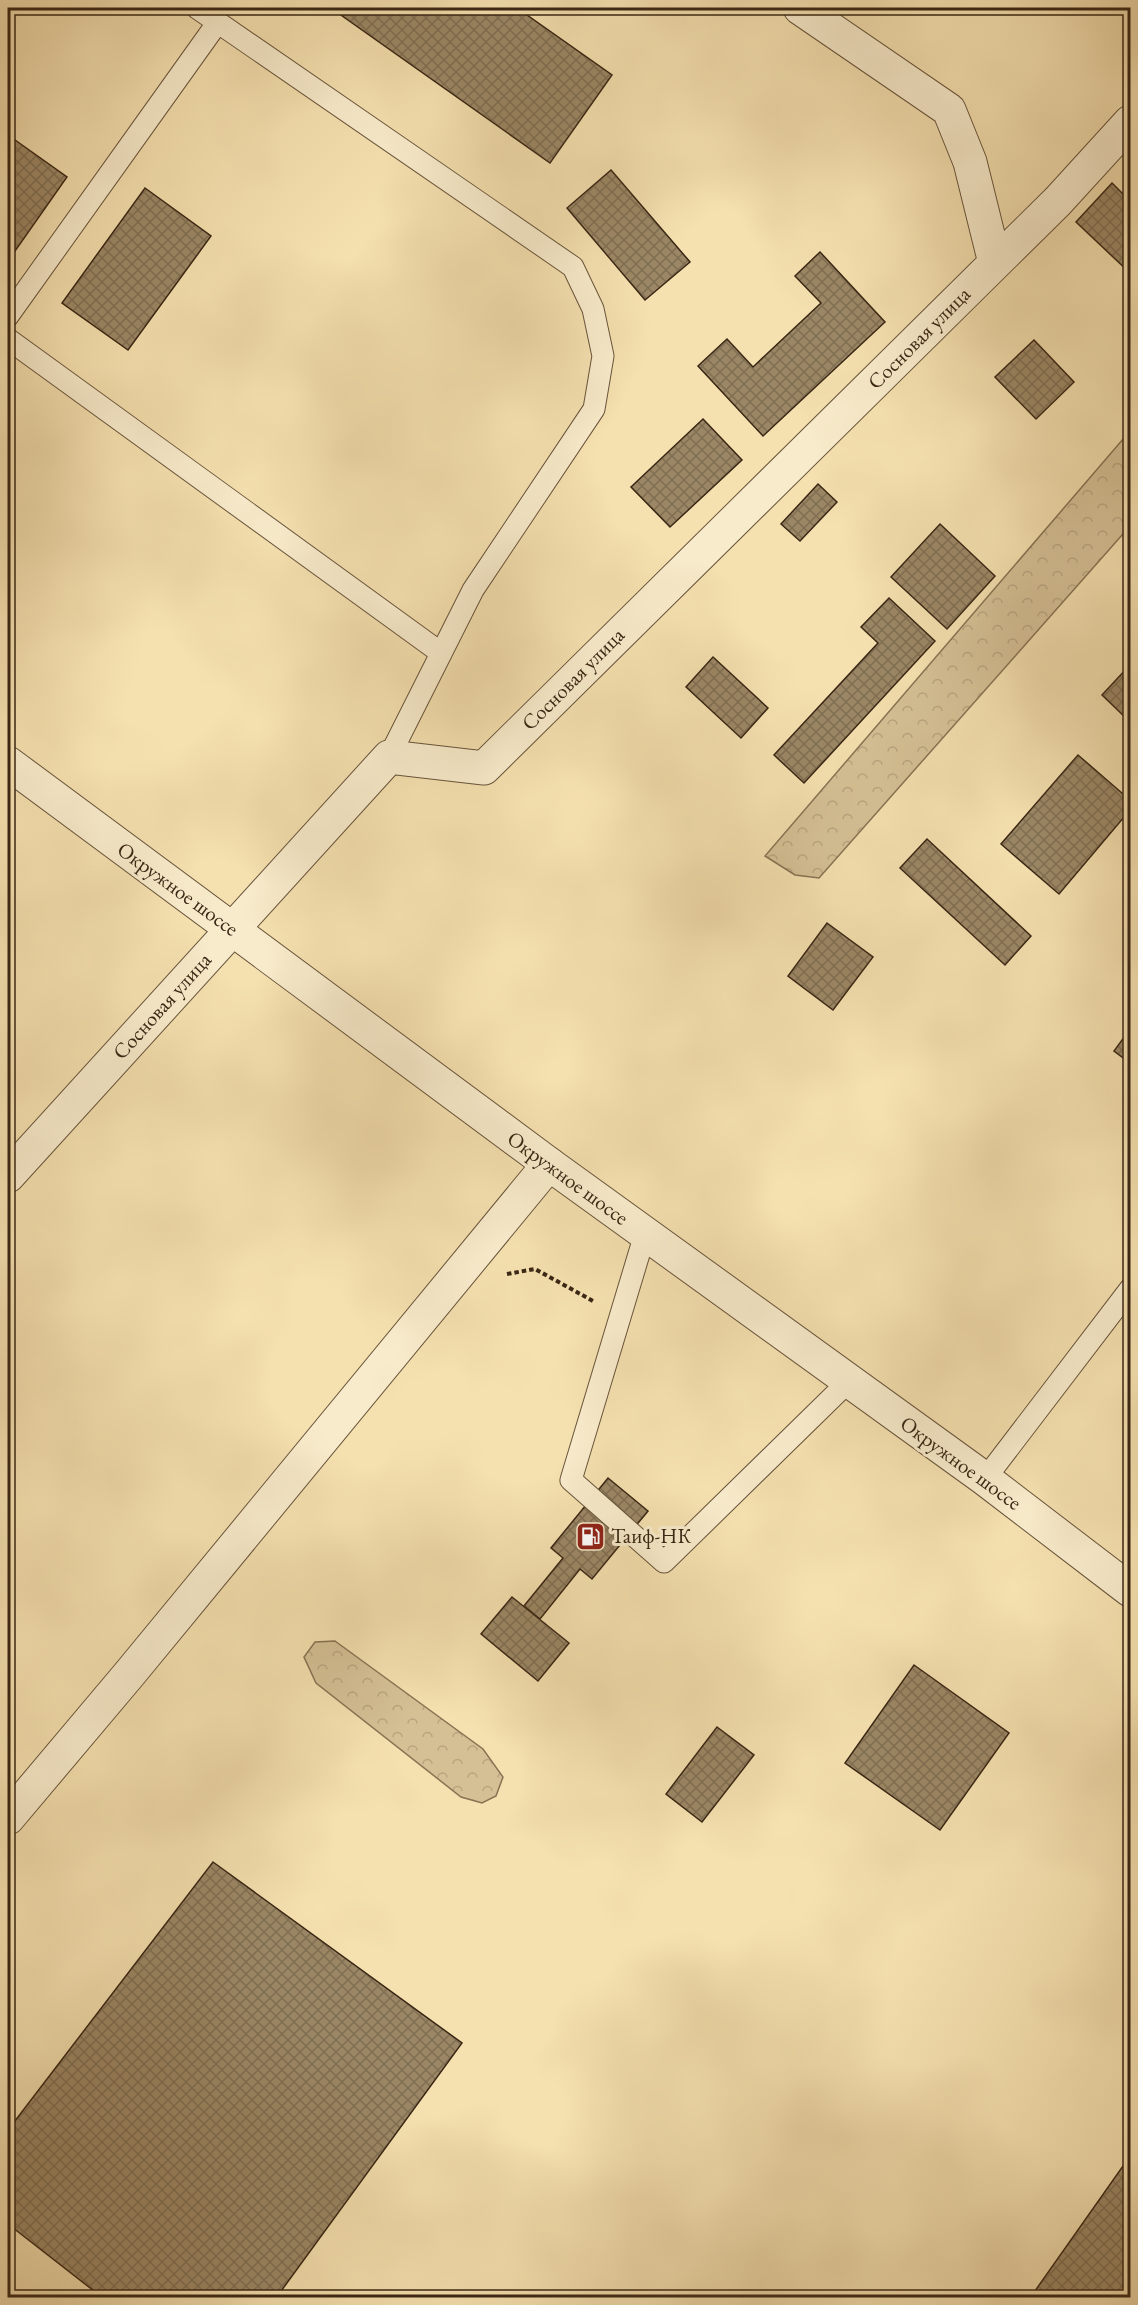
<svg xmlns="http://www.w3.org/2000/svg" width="1138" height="2305" font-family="'EB Garamond',serif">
  <defs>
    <pattern id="forest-crowns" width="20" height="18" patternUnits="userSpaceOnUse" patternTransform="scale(1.5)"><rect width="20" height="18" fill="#d5c095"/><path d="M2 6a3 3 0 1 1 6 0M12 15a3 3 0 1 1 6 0" fill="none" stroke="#b8a580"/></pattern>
    <pattern id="building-cross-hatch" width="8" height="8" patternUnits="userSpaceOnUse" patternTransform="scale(1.5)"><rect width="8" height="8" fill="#9b8765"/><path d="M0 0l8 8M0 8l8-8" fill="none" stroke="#7f6e52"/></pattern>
  </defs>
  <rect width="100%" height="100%" fill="#f5e0af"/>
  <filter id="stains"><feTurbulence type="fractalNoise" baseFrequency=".00333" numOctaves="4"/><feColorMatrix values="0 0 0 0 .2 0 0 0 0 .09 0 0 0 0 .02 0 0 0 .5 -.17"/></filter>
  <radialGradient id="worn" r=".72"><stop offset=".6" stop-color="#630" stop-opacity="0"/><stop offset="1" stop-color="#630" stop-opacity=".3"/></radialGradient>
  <path fill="url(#forest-crowns)" stroke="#877354" stroke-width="1.5" d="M 1130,431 L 1130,526 L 819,878 L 795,875 L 765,856 Z
    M 335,1641 L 483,1749 L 503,1777 L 496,1796 L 482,1803 L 461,1797 L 316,1683 L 304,1657 L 315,1642 Z"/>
  <path fill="url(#building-cross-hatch)" stroke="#392614" stroke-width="1.5" d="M 331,8 L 517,8 L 612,75 L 550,163 Z
    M 8,135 L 67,177 L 8,261 Z
    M 611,170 L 690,262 L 645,300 L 567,208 Z
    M 1112,183 L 1130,201 L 1130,273 L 1076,222 Z
    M 145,188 L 211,236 L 128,350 L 62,303 Z
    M 820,252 L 885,322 L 763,436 L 698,366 L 727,339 L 753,367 L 821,303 L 795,276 Z
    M 1034,340 L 1074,382 L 1036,419 L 995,377 Z
    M 703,419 L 742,460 L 670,527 L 631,487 Z
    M 818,484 L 837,502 L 800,541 L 781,524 Z
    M 940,524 L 995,576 L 947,629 L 891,577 Z
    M 889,598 L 935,641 L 804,783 L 774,755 L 878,643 L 861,627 Z
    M 713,657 L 768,708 L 741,738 L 686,687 Z
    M 1130,665 L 1130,722 L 1102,695 Z
    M 1078,755 L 1130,800 L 1130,810 L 1059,894 L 1001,844 Z
    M 927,839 L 1031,936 L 1005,965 L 900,868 Z
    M 827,923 L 873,957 L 833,1010 L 788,976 Z
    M 1130,1029 L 1130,1063 L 1114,1051 Z
    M 608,1478 L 648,1511 L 592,1579 L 580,1569 L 540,1619 L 524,1606 L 563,1558 L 551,1548 Z
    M 512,1597 L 569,1643 L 538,1681 L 481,1634 Z
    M 914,1665 L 1009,1733 L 940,1830 L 845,1763 Z
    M 717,1727 L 754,1755 L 702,1822 L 666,1794 Z
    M 213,1862 L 462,2043 L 276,2298 L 103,2298 L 8,2224 L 8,2130 Z
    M 1130,2156 L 1130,2298 L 1030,2298 Z"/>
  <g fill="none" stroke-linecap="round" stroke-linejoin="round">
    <defs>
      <path id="service" d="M 197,8 L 573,267 L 593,309 L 603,356 L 594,409 L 473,590 L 389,757
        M 8,316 L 218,22
        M 8,339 L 441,653
        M 645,1234 L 571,1480 L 664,1562 L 849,1381
        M 985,1479 L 1130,1289"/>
      <path id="minor" d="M 800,8 L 949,110 L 970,162 L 995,263
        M 8,1176 L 389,757 L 484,768 L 1058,201 L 1130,122
        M 8,1818 L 131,1672 L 549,1164"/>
      <path id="tertiary" d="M 8,763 L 549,1164 L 985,1479 L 1130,1590"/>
    </defs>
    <use href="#service" stroke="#68543b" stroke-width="23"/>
    <use href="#minor" stroke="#68543b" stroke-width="35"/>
    <use href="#tertiary" stroke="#68543b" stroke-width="35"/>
    <path stroke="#392614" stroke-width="4" stroke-dasharray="4.5 3" stroke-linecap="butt" d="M 507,1274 L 535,1269 L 593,1301"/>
    <use href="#service" stroke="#f8ebcb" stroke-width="21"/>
    <use href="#minor" stroke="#f8ebcb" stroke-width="33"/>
    <use href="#tertiary" stroke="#f8ebcb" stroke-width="33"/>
  </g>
  <defs>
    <symbol id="fuel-square" viewBox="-11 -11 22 22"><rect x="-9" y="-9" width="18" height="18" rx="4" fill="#8f2418" stroke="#f8ebcb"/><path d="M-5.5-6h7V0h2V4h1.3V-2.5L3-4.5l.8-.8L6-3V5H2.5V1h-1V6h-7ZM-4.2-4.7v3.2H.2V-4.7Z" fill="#fff"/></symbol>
  </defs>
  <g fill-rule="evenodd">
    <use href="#fuel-square" x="574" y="1520" width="33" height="33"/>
  </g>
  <g text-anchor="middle" stroke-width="6" stroke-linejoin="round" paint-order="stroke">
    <g font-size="21" fill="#392614" stroke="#f8ebcb">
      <text transform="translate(919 338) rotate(-45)" y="7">Сосновая улица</text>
      <text transform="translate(573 679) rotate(-45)" y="7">Сосновая улица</text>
      <text transform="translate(178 889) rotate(36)" y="7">Окружное шоссе</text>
      <text transform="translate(162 1006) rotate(-48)" y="7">Сосновая улица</text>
      <text transform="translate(568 1178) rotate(36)" y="7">Окружное шоссе</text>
      <text transform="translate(961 1463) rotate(36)" y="7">Окружное шоссе</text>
    </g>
    <g font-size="21" fill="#392614" stroke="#f8ebcb" text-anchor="start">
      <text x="611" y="1543">Таиф-НК</text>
    </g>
  </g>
  <rect width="1138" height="2305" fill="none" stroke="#f5e0af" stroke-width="30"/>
  <rect x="9" y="9" width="1120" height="2287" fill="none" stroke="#392614" stroke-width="3"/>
  <rect x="15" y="15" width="1108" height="2275" fill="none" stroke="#392614" stroke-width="1.5"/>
  <rect width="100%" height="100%" filter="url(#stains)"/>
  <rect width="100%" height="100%" fill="url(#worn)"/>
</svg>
